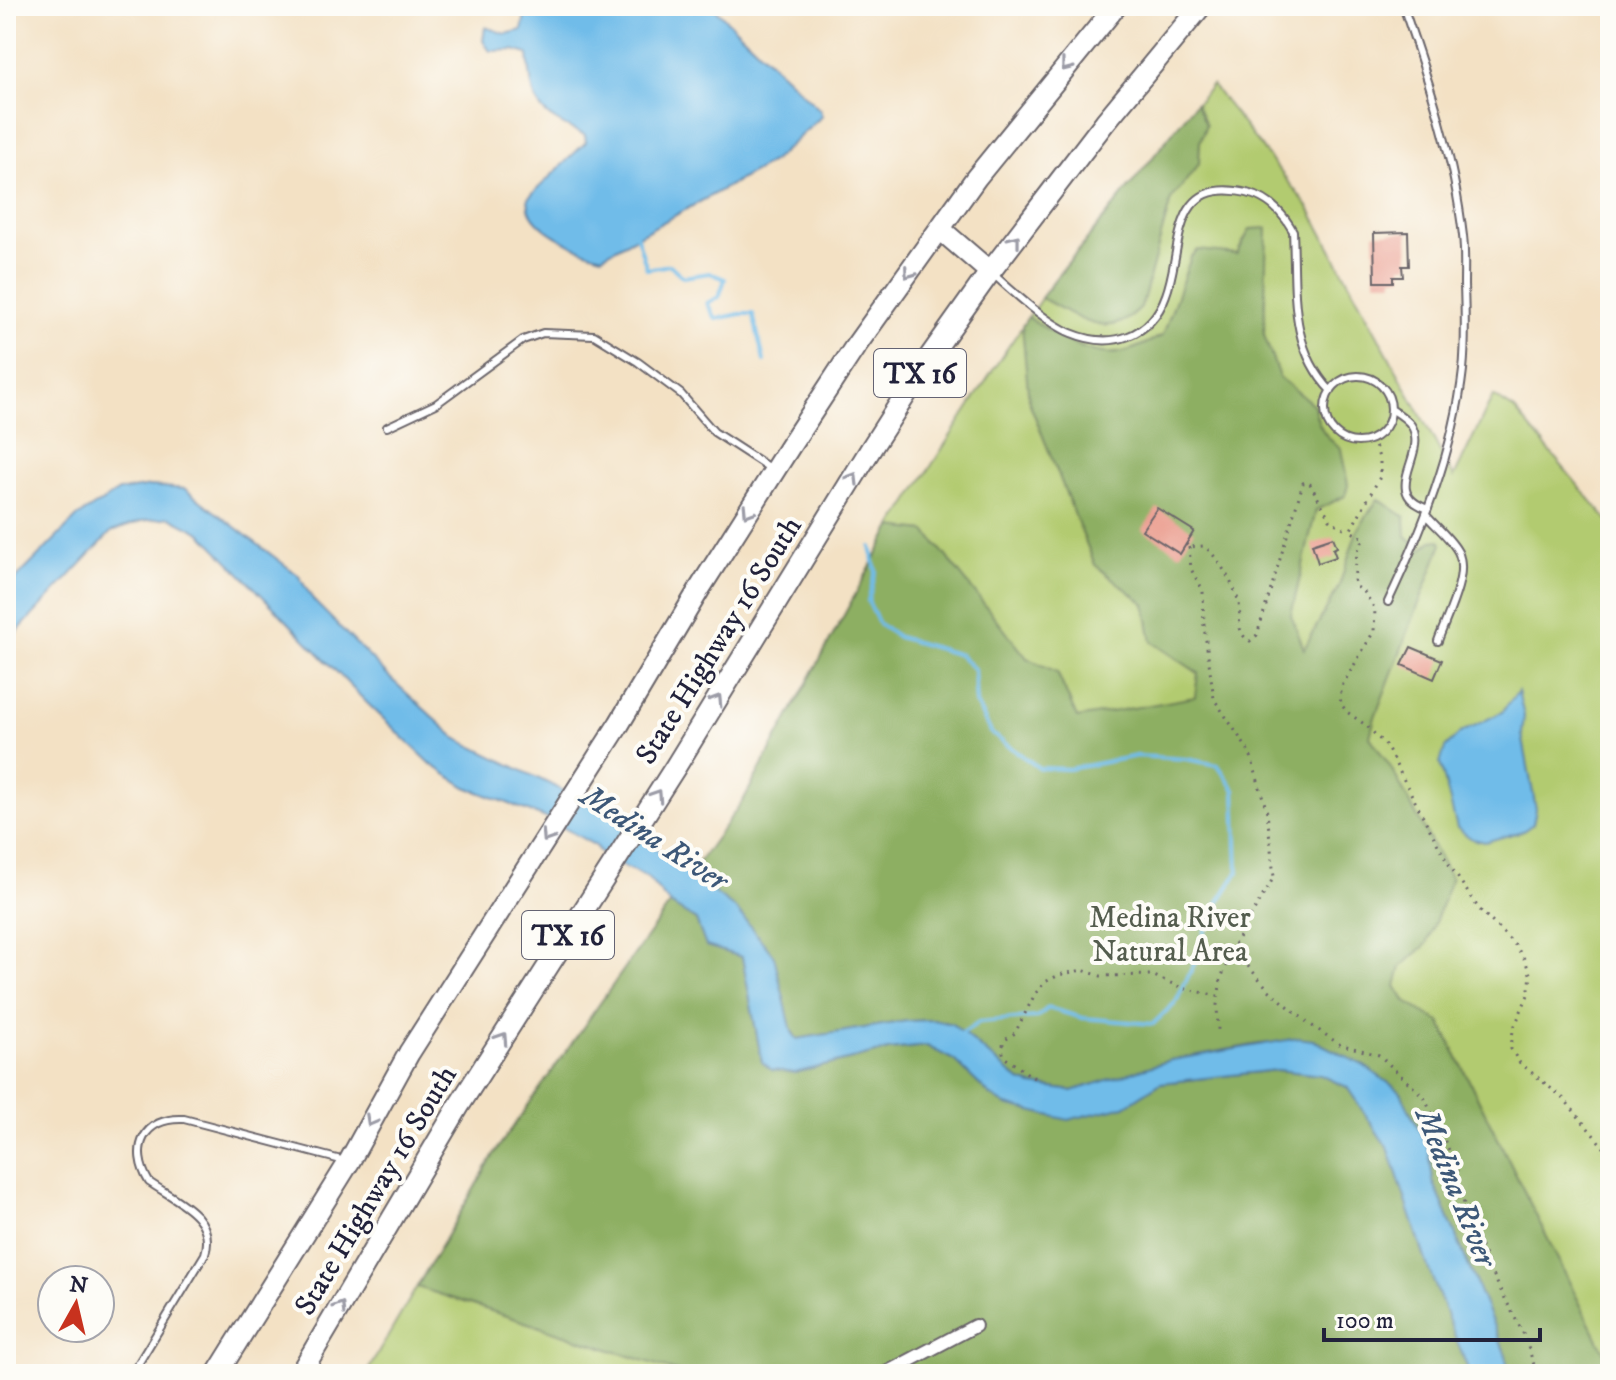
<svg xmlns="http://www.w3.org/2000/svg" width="1616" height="1380" font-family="'IM FELL DW Pica',serif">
  <rect width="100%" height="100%" fill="#fdfcf7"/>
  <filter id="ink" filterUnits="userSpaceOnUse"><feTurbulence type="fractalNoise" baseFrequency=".0125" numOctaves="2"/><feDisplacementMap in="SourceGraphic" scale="16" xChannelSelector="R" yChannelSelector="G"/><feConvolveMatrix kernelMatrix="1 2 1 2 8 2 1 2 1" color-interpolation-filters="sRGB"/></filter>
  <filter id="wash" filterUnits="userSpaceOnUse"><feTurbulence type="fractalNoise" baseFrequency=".006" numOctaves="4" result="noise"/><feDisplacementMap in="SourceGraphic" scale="32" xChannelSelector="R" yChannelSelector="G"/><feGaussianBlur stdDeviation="1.8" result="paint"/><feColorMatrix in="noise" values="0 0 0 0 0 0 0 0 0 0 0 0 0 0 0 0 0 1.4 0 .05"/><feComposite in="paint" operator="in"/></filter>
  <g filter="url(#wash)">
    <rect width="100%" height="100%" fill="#f3e1c4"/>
    <path fill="#b2cb70" stroke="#6a7656" stroke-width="2" d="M 1212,85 L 1309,208 L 1454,477 L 1493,396 L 1515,410 L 1610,523 L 1610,1374 L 366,1374 L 496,1151 L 744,799 L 892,527 L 1000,359 L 1053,281 Z"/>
    <path fill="#8daf62" stroke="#58684e" stroke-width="2" d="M 1196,103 L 1206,124 L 1200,142 L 1199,164 L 1171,200 L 1141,308 C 1106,344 1078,316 1041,298 Z
      M 1267,228 L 1264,335 L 1279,377 L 1314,405 C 1317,425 1325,437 1341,449 L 1348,485 L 1345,496 L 1316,510 L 1291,615 L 1304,649 L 1339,586 L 1357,531 L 1378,499 L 1405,517 L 1406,536 L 1422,549 L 1432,541 L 1440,540 L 1442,544 L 1375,717 L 1370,737 L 1390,766 L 1451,879 L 1427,944 L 1401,967 L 1396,986 L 1406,1002 L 1440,1022 L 1610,1364 L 1610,1374 L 1508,1374 L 1506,1355 L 1433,1181 L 1429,1150 L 1400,1091 L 1363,1065 L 1313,1040 L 1259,1044 L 1171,1060 L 1073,1091 L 1032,1085 L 1020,1081 L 952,1024 L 934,1020 L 907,1021 L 797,1039 L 690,874 L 744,799 L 892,527 L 926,531 L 1027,658 L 1057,672 L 1077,718 L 1195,697 L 1198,673 L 1152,642 L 1145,604 L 1095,565 L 1029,402 L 1022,326 L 1028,317 C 1049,331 1077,350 1103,353 C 1123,356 1146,344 1163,335 L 1191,257 L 1198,250 L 1237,254 L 1250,229 Z
      M 670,904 L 696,920 L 706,946 L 742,957 L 762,1062 L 795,1073 L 888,1050 L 927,1046 L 954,1060 L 990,1095 L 1125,1106 L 1161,1083 L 1277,1070 L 1321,1075 L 1347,1087 L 1389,1150 L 1429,1270 L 1470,1374 L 685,1374 L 417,1287 L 496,1151 Z"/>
    <path fill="#70bce9" stroke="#496f92" stroke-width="2" d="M 527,6 L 712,6 L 820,110 L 822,116 L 772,162 L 602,256 C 581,251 539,232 530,211 C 528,207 529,203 528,198 L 586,142 L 585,135 C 535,113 533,107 528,54 L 514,50 L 490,51 L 483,41 L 485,27 L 506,34 L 522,30 Z
      M 151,486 L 185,489 L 298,575 L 314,601 L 389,677 L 457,739 L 612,814 L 737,910 L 774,956 L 792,1032 L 797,1039 L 907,1021 L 934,1020 L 952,1024 L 1020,1081 L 1032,1085 L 1072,1091 L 1171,1060 L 1298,1038 L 1313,1040 L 1363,1065 L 1400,1091 L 1429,1150 L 1433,1181 L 1506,1355 L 1508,1374 L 1470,1374 L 1429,1270 L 1389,1150 L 1347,1087 L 1321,1075 L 1277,1070 L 1161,1083 L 1125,1106 L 1068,1120 L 1006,1105 L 990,1095 L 954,1060 L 927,1046 L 888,1050 L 795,1073 L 772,1070 L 762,1062 L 742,957 L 706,946 L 696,920 L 670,904 L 647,877 L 605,858 L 594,845 L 546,818 L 466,787 L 432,765 L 367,703 L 201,533 L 170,517 L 142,521 L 111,532 L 12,637 L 6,648 L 6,589 L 77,517 L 119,491 Z
      M 1518,691 L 1524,716 L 1522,734 L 1536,809 L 1533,824 L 1523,831 L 1485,842 L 1472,839 L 1457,828 L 1440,763 L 1445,748 L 1460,733 L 1502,712 Z"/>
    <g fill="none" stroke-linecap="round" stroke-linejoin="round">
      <path stroke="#70bce9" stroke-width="4" d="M 636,234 L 647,269 L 670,265 L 683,277 L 710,273 L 725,279 L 719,297 L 707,303 L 716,319 L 740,314 L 753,314 L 764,361
        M 871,547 L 876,571 L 868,601 L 879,624 L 898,637 L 960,655 L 974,669 L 976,704 L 992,734 L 1039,768 L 1069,769 L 1137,756 L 1186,759 L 1218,765 L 1235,790 L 1238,872 L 1211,914 L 1195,962 L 1176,1002 L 1153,1024 L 1083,1018 L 1048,1008 L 1037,1017 L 979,1022 L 958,1036"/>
    </g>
    <g id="blocks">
      <path fill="#ea9a8b" d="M 1408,232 L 1409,266 L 1402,266 L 1403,277 L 1393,277 L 1393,282 L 1375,282 L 1374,233 Z
        M 1157,508 L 1194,531 L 1180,554 L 1142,530 Z
        M 1333,537 L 1337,547 L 1333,549 L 1336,557 L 1318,563 L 1312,544 Z
        M 1411,647 L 1442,660 L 1434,679 L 1402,665 Z"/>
    </g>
  </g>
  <g filter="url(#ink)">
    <use href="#blocks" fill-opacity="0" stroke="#6b656b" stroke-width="2"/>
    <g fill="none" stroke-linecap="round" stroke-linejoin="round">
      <defs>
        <path id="lane" d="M 993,274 C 1013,292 1047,323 1071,333 C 1112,350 1151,337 1166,295 C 1183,251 1169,175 1247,193 C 1268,198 1283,213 1293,231 C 1296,289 1288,346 1331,391
          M1325 409a33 33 0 1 1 66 0a33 33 0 1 1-66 0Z
          M 1391,409 C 1399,414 1406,418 1411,425 C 1430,454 1378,492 1428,509
          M 387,427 L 436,404 L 523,340 L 543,333 L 594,335 L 638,362 L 681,394 L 714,432 L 771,469
          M 1426,515 C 1436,527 1453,540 1459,554 C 1468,577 1446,618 1438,641
          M 1388,602 C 1422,530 1454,451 1463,370 C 1466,342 1465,313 1464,285 C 1464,269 1465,252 1463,236 C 1454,157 1429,81 1403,6
          M 132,1374 L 205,1254 C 217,1216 175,1200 149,1182 C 129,1149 143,1117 184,1119 L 345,1161"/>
        <path id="street" d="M 884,1374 L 975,1326"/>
        <path id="primary" d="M 940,229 L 990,272
          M 217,1374 L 349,1162 L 409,1053 L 619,724 L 700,588 L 790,446 L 855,347 L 976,178 L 1116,6
          M 300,1374 L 460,1104 L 676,766 L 872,447 L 931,355 L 990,272 L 1105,122 L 1201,6"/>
      </defs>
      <use href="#lane" stroke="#6b656b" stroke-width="10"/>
      <use href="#street" stroke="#6b656b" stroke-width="16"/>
      <use href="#primary" stroke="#6b656b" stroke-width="24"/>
      <path stroke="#6b656b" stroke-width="3" stroke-dasharray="2 6" stroke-linecap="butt" d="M 1373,439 L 1380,461 L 1380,477 L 1350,531 L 1364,538 L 1357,553 L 1354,580 L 1357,587 L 1365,593 L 1375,609 L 1374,631 L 1343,684 L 1340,696 L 1341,704 L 1347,712 L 1367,726 L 1386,746 L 1446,860 L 1479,909 L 1515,945 L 1525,960 L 1531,976 L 1528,995 L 1513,1030 L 1511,1049 L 1519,1062 L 1564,1099 L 1610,1155
        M 1186,544 L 1189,547 L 1203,546 C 1216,553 1234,585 1238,600 C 1243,615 1233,632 1250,641 L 1257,635 L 1303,483 L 1307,482 L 1310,484 L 1331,521 L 1349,531
        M 1189,547 L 1191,569 L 1203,591 L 1204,626 L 1214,699 L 1250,753 L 1267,812 L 1274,877 L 1232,948 L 1221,979 L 1217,1005 L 1218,1030
        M 1232,948 L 1269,990 L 1308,1023 L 1339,1044 L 1379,1055 L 1424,1097 L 1456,1165 L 1466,1214 L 1498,1285 L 1524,1335 L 1537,1374
        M 1034,1078 L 1004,1057 L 1002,1048 L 1005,1040 L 1015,1033 L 1035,994 L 1045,982 L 1059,975 L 1082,970 L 1101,976 L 1152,975 L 1182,988 L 1218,996"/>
      <use href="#lane" stroke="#fff" stroke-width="6"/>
      <use href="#street" stroke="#fff" stroke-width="12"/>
      <use href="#primary" stroke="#fff" stroke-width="20"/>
    </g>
    <defs><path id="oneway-chevron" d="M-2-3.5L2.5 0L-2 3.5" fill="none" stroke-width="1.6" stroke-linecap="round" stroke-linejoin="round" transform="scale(2)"/></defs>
    <g stroke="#9c9ca7">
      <use href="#oneway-chevron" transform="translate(1066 66) rotate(128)"/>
      <use href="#oneway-chevron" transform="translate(1015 240) rotate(-52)"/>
      <use href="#oneway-chevron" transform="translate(909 273) rotate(126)"/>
      <use href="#oneway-chevron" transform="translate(853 478) rotate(-59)"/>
      <use href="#oneway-chevron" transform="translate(748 512) rotate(122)"/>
      <use href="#oneway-chevron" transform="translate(717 700) rotate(-58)"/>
      <use href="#oneway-chevron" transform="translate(657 795) rotate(-57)"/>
      <use href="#oneway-chevron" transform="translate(547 837) rotate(123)"/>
      <use href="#oneway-chevron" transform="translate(502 1038) rotate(-57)"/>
      <use href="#oneway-chevron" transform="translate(371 1121) rotate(119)"/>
      <use href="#oneway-chevron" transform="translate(340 1307) rotate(-59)"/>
    </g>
  </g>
  <g text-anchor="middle" stroke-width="8" stroke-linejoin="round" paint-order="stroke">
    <g fill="#fdfcf7" stroke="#646373" stroke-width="2">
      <rect x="874" y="349" width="92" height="48" rx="6"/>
      <rect x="522" y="911" width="92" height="48" rx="6"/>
    </g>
    <g font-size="28" font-weight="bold" fill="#22223b">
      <text x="920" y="383">TX 16</text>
      <text x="568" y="945">TX 16</text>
    </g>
    <g font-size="30" fill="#22223b" stroke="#fdfcf7">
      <text transform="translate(718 640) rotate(-58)" y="10">State Highway 16 South</text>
      <text transform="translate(375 1190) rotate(-59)" y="10">State Highway 16 South</text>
    </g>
    <g font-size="30" fill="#545d4e" stroke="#fdfcf7">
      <text x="1170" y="927">Medina River<tspan x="1170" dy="34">Natural Area</tspan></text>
    </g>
    <g font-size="32" font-style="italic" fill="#3d5878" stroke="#fdfcf7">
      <text transform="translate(655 837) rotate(33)" y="11">Medina River</text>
      <text transform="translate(1457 1187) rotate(68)" y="11">Medina River</text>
    </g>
  </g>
  <rect width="1616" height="1380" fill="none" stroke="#fdfcf7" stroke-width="32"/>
  <g transform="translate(76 1304) rotate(8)"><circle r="38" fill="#fdfcf7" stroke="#a5a5ac" stroke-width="2"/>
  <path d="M0-6L14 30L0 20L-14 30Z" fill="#c8321e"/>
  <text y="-12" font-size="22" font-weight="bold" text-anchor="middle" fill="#22223b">N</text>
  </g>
  <path d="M1324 1328v12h216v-12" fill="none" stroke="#22223b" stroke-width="4"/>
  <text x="1336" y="1328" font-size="24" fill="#22223b" stroke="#fdfcf7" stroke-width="6" paint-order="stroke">100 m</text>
</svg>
